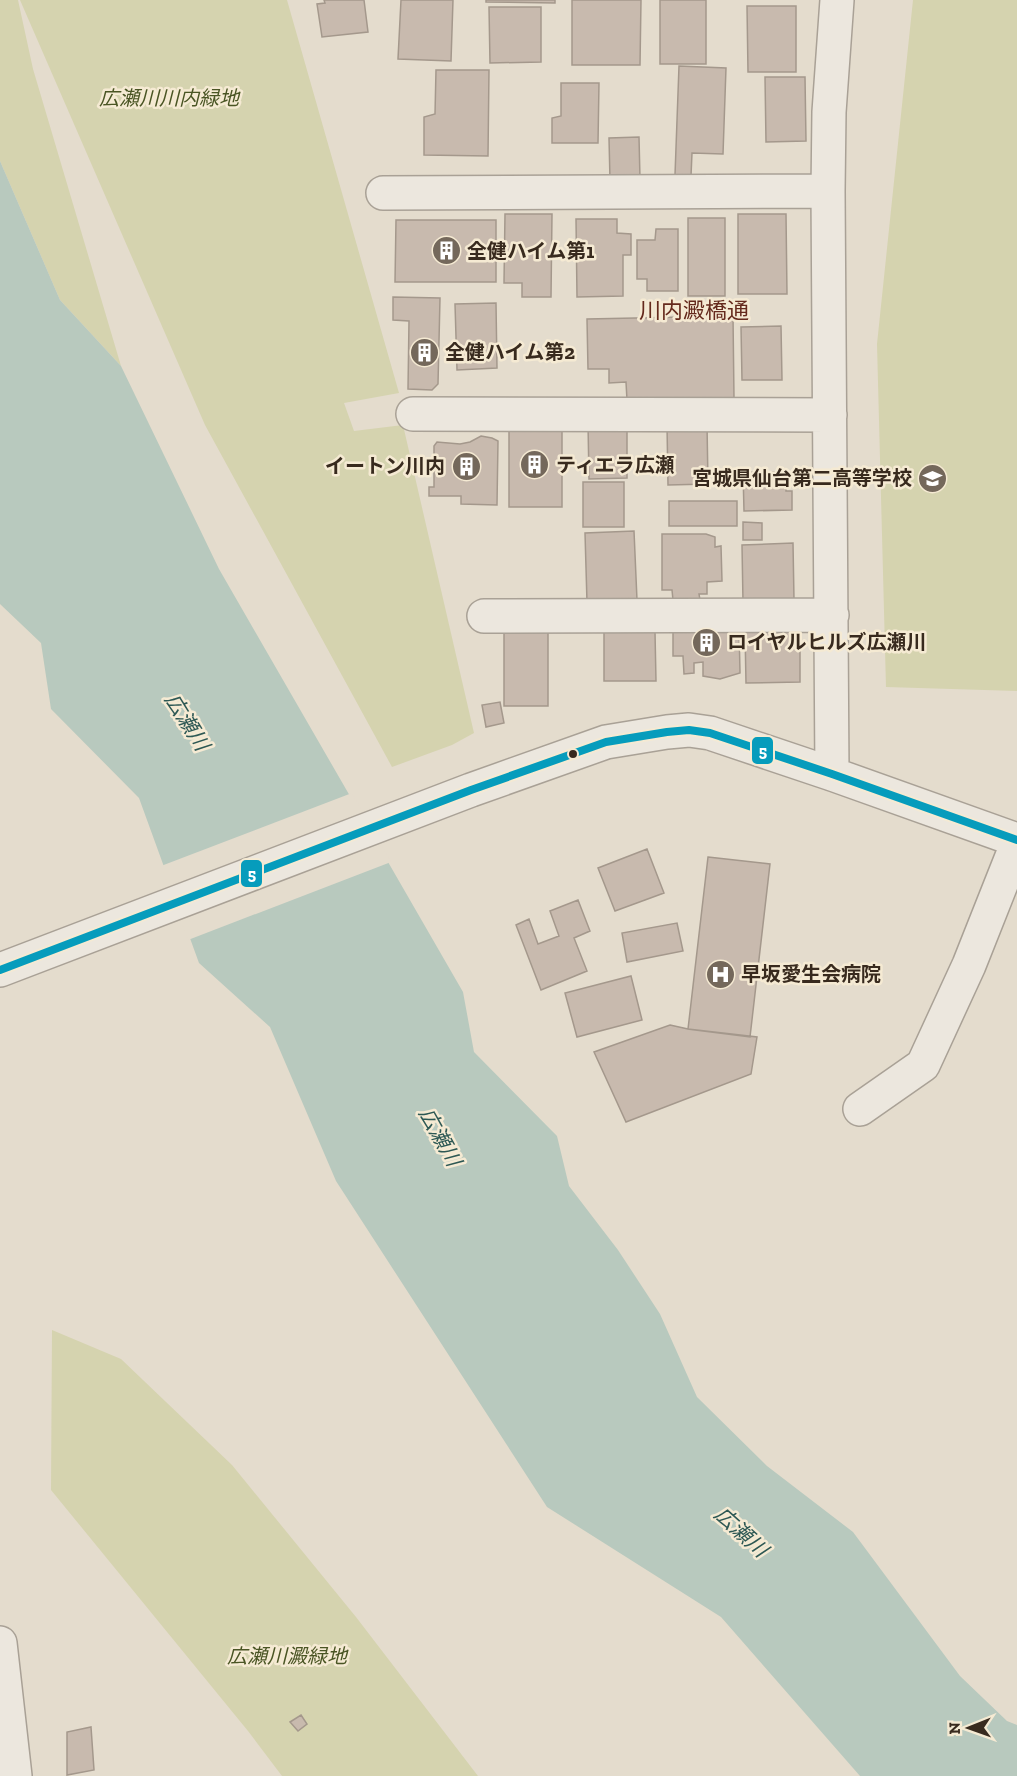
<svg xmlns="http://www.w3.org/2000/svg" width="1017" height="1776" font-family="'Zilla Slab','Noto Sans JP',serif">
  <rect width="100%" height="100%" fill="#e4dccd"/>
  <path fill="#d5d3af" d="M 0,0 L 18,0 L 33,69 L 121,366 L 60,300 L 0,161 Z
    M 20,0 L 287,0 L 399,393 L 344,403 L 354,431 L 403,425 L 474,733 L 452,745 L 392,767 L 205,425 Z
    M 913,0 L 1017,0 L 1017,691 L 886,687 L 877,344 Z
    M 52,1330 L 121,1359 L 232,1465 L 356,1617 L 478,1776 L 282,1776 L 248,1731 L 51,1490 Z"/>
  <path fill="#b8c9be" d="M 0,161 L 60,300 L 121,366 L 219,569 L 463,992 L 474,1052 L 557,1136 L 569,1186 L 618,1250 L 660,1314 L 697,1397 L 767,1466 L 853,1532 L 960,1676 L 1007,1721 L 1017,1725 L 1017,1776 L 860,1776 L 721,1617 L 547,1507 L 336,1181 L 270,1027 L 199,963 L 139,798 L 51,709 L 41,643 L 0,604 Z"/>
  <path fill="#e4dccd" d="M 352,793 L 391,862 L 188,940 L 161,866 Z"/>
  <path fill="#c8baae" stroke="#a4988c" stroke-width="1.5" d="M 324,0 L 364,0 L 368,32 L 322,37 L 317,4 L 325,3 Z
    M 401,0 L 453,0 L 451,61 L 398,59 Z
    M 486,0 L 555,0 L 555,3 L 486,2 Z
    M 572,0 L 641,0 L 640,65 L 572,65 Z
    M 660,0 L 706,0 L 706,64 L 660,64 Z
    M 747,6 L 796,6 L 796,72 L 748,72 Z
    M 489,7 L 541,7 L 541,62 L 490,63 Z
    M 679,66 L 726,68 L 723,154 L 692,153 L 691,176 L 675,175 Z
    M 436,70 L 489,70 L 488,156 L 424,155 L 424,117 L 435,114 Z
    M 765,77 L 805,77 L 806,141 L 766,142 Z
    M 561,83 L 599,83 L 598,143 L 552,143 L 552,118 L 561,116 Z
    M 639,137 L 640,179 L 610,180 L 609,138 Z
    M 505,214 L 552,214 L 551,297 L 522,297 L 522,283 L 504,283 Z
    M 738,214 L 786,214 L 787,294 L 738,294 Z
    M 688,218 L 725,218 L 725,296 L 688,296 Z
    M 576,219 L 617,219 L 617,233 L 631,234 L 631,255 L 623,255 L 623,296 L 577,297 Z
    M 396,220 L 496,220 L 496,282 L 395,282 Z
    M 656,229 L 678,229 L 678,291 L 647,291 L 647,279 L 637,279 L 637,240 L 655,240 Z
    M 393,297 L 440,298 L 438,384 L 432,390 L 408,389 L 409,321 L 393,320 Z
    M 496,303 L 497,368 L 457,370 L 455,304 Z
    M 733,316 L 734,398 L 627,400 L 626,382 L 609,383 L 609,369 L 588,369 L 587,319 Z
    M 781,326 L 782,380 L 742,380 L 741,327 Z
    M 509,423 L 562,423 L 562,507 L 509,507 Z
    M 588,423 L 627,423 L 627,478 L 589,479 Z
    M 707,424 L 708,484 L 668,485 L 667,425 Z
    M 481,436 L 492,438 L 498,441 L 497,505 L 461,504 L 461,496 L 429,496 L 429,487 L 434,487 L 434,446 L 437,442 L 460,444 L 470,442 Z
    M 743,472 L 786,472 L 786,491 L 792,491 L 792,510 L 744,511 Z
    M 583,482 L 624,482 L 624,527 L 583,527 Z
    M 669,501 L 737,501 L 737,526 L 669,526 Z
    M 743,522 L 762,523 L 762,540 L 743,540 Z
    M 634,531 L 637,600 L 587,602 L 585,533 Z
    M 662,534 L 706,534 L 715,537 L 715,547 L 721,546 L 722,581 L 707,582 L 707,594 L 699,594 L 700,600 L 673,600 L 672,590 L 662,590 Z
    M 793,543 L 794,600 L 743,602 L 742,545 Z
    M 739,627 L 740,673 L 720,679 L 703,676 L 703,662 L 694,663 L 694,673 L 684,674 L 683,656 L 673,656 L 673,628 Z
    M 504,631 L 548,631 L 548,706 L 504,706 Z
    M 745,631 L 800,631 L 800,682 L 746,683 Z
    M 604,632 L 655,632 L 656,681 L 604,681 Z
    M 500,702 L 504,723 L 486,727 L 482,705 Z
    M 647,849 L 664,893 L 615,911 L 598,868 Z
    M 708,857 L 770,864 L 750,1037 L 688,1029 Z
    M 578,900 L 590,931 L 574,938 L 587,971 L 541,990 L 516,925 L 529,919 L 538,944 L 559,936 L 550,911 Z
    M 677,923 L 683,951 L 627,962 L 622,933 Z
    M 631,976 L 642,1020 L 577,1037 L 565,993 Z
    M 670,1025 L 688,1029 L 757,1037 L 751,1074 L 626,1122 L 594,1052 Z
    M 301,1715 L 307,1724 L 298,1731 L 290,1722 Z
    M 91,1727 L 94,1770 L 67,1775 L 67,1732 Z"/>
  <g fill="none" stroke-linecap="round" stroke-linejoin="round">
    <defs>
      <path id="minor" d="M 383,193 L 828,191
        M 413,414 L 830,415
        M 484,616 L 832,615
        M 832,774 L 828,191 L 829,112 L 837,0
        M 0,970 L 471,790 L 606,742 L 667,732 L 689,730 L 710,733 L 832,774 L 1017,840
        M 860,1109 L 923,1065 L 969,965 L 1017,844
        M 0,1643 L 15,1776"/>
    </defs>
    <use href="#minor" stroke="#a9a196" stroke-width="36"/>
    <use href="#minor" stroke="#ece7de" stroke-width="33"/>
    <defs>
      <path id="bus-1" d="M 0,970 L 471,790 L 606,742 L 667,732 L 689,730 L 710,733 L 832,774 L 1017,840"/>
    </defs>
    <use href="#bus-1" stroke="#f5ead3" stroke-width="12"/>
    <use href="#bus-1" stroke="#069cbc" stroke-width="8"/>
  </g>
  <defs>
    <symbol id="building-disc" viewBox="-11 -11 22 22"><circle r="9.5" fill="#74685b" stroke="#f5ead3"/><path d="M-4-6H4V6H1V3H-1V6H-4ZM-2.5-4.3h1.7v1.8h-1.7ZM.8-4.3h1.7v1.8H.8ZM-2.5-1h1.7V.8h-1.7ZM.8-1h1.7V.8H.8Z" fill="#fff"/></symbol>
    <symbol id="school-disc" viewBox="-11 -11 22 22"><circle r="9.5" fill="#74685b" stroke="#f5ead3"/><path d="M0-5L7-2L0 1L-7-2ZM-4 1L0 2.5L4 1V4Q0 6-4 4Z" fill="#fff"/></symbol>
    <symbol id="hospital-disc" viewBox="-11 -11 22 22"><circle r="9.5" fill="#74685b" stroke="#f5ead3"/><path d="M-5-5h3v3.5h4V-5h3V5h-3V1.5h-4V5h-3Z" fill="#fff"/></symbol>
  </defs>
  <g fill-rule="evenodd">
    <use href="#building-disc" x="430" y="234" width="33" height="33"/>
    <use href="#building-disc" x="408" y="336" width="33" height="33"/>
    <use href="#building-disc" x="518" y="448" width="33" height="33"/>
    <use href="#building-disc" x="450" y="450" width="33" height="33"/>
    <use href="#school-disc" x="916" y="462" width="33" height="33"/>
    <use href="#building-disc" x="690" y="626" width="33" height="33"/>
    <use href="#hospital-disc" x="704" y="958" width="33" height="33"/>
  </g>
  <circle fill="#382a1e" stroke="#f5ead3" stroke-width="2" cx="573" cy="754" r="5"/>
  <g text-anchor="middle" stroke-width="5" stroke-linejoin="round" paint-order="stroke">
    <g font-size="20" font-style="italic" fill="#4a5524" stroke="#f5ead3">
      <text x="169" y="105">広瀬川川内緑地</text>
      <text x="287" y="1663">広瀬川澱緑地</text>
    </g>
    <g font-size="20" font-weight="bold" fill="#382a1e" stroke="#f5ead3" text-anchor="start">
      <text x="467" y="258">全健ハイム第1</text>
      <text x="445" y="359">全健ハイム第2</text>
      <text x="556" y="472">ティエラ広瀬</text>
      <text x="445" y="473" text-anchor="end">イートン川内</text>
      <text x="912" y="485" text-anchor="end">宮城県仙台第二高等学校</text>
      <text x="727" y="649">ロイヤルヒルズ広瀬川</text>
      <text x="741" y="981">早坂愛生会病院</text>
    </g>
    <g font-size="21" font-style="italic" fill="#2d5854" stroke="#f5ead3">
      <text transform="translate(187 722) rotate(58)" y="7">広瀬川</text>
      <text transform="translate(440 1137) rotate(61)" y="7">広瀬川</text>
      <text transform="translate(741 1532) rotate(42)" y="7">広瀬川</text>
    </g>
    <g font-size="22" fill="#652a1d" stroke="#f5ead3">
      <text x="694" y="318">川内澱橋通</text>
    </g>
  </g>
  <g stroke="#f5ead3" stroke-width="2">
    <rect x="751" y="736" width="23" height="29" rx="6" fill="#069cbc"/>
    <rect x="240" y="859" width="23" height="29" rx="6" fill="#069cbc"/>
  </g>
  <g font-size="16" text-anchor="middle" font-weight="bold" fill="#fff">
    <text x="763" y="757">5</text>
    <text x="252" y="880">5</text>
  </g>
  <g transform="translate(969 1728) rotate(269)" stroke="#f5ead3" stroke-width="4.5" paint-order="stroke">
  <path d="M0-4.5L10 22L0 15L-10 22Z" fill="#382a1e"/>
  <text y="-9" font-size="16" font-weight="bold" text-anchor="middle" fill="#382a1e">N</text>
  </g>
</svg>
